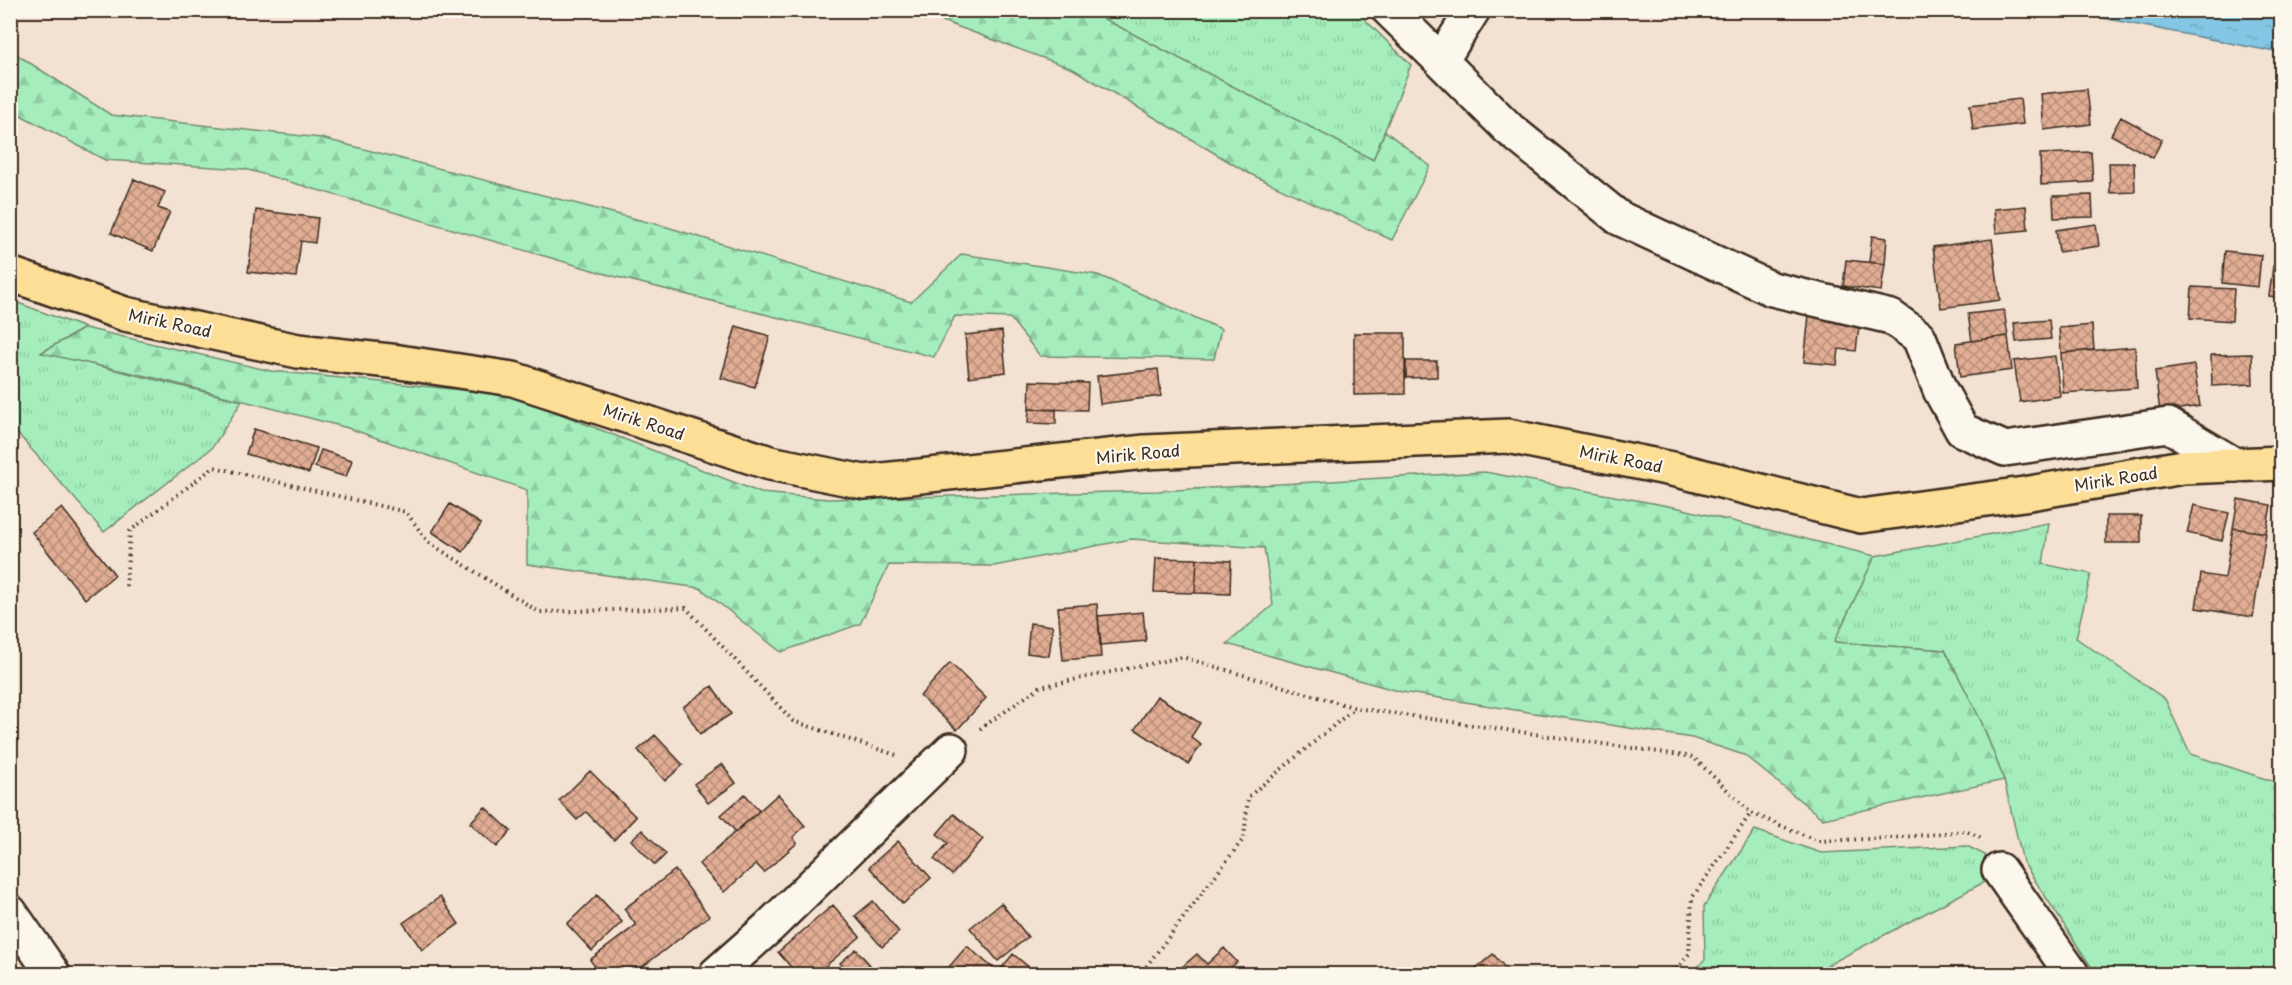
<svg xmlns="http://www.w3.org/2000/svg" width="2292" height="985" font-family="'Playpen Sans',sans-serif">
  <defs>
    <pattern id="grass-tufts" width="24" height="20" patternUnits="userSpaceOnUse" patternTransform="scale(1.5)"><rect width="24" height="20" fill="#a5eebc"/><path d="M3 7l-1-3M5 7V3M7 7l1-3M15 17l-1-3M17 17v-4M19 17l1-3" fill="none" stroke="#8fcca1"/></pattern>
    <pattern id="forest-firs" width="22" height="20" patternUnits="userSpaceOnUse" patternTransform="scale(1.5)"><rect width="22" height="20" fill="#a5eebc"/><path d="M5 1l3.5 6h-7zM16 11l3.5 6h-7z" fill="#8fcca1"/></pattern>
    <pattern id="water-ripples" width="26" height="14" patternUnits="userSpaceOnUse" patternTransform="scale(1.5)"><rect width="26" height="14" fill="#83c7e4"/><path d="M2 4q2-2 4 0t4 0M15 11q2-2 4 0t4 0" fill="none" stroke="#72abc3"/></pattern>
    <pattern id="building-cross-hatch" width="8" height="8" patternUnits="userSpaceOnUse" patternTransform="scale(1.5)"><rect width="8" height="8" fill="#e1ad94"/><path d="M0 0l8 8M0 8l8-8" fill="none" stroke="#b88d78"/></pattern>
  </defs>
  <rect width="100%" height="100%" fill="#f3e1d2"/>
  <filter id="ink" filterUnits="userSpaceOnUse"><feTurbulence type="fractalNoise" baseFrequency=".0167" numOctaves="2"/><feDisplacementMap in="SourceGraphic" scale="12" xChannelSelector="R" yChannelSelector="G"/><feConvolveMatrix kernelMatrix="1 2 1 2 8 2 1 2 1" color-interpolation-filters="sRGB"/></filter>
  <g filter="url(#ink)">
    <path fill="url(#grass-tufts)" stroke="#708c6d" stroke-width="1.5" d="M 1089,11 L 1356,11 L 1411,65 L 1373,160 Z
      M 10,300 L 85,328 L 42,352 L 242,401 L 212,448 L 104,532 L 11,426 Z
      M 2049,523 L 2043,564 L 2091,574 L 2076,638 L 2165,699 L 2190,754 L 2281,784 L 2281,974 L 2096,974 L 2023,862 L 2004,780 L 1981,721 L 1945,650 L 1834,642 L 1875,556 Z
      M 1755,830 L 1821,853 L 1967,846 L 1985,855 L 1988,880 L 1811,974 L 1691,974 L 1705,959 L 1704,906 Z"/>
    <path fill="url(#forest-firs)" stroke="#708c6d" stroke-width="1.5" d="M 915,11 L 1089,11 L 1373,160 L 1385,131 L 1430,166 L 1392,240 L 1248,173 L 1073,69 Z
      M 11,51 L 111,115 L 321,138 L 667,227 L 911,302 L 962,254 L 1098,275 L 1221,329 L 1214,359 L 1040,356 L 1010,318 L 955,316 L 934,357 L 613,276 L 245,169 L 105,160 L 11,110 Z
      M 85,328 L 271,371 L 512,395 L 761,493 L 828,499 L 1158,491 L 1485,472 L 1679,508 L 1875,556 L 1834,642 L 1945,650 L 1981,721 L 2004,780 L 1823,819 L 1744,755 L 1692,738 L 1402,692 L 1227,644 L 1273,605 L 1264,548 L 1131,539 L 994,566 L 889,565 L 860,624 L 781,652 L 700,588 L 527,564 L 527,490 L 348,428 L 155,378 L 41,353 Z"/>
    <path fill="url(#water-ripples)" stroke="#668895" stroke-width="1.5" d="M 2067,11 L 2281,11 L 2281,53 Z"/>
    <path fill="url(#building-cross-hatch)" stroke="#3b2a1e" stroke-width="1.5" d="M 2087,89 L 2091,124 L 2044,130 L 2041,94 Z
      M 2020,99 L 2023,124 L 1973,130 L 1970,105 Z
      M 2121,117 L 2162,139 L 2153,158 L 2111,135 Z
      M 2091,152 L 2093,182 L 2041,185 L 2040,154 Z
      M 2109,163 L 2134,163 L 2135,192 L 2110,193 Z
      M 134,179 L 165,192 L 158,208 L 170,212 L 153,251 L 111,233 Z
      M 2092,195 L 2093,217 L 2054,218 L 2053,196 Z
      M 2026,206 L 2028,230 L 1996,233 L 1994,209 Z
      M 256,210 L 318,218 L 315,243 L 301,241 L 296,277 L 248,272 Z
      M 2096,224 L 2099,246 L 2059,252 L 2056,230 Z
      M 1872,236 L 1887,238 L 1885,264 L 1869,262 Z
      M 1992,239 L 2000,300 L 1941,308 L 1933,247 Z
      M 2225,251 L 2261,255 L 2258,287 L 2222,283 Z
      M 1846,260 L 1885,264 L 1881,291 L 1843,286 Z
      M 2273,266 L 2282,267 L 2282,298 L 2269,296 Z
      M 2192,287 L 2234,289 L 2232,321 L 2190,318 Z
      M 2004,310 L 2008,336 L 1972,341 L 1968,314 Z
      M 1809,315 L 1860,319 L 1856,351 L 1839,349 L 1837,365 L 1804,362 Z
      M 2049,320 L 2051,339 L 2016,342 L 2014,323 Z
      M 2092,325 L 2094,350 L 2061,353 L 2059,328 Z
      M 736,326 L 770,336 L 755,387 L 721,378 Z
      M 1002,331 L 1006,372 L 969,377 L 965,335 Z
      M 1354,333 L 1405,333 L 1405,394 L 1354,395 Z
      M 2008,336 L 2012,370 L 1960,377 L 1956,343 Z
      M 2135,347 L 2137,388 L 2063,393 L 2061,353 Z
      M 2252,354 L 2253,384 L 2212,386 L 2211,355 Z
      M 2055,356 L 2060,396 L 2020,402 L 2014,361 Z
      M 1406,361 L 1437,361 L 1437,377 L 1406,378 Z
      M 2194,365 L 2200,406 L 2160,412 L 2155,371 Z
      M 1158,369 L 1161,396 L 1100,404 L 1097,376 Z
      M 1030,381 L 1088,383 L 1087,410 L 1029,409 Z
      M 1029,409 L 1056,410 L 1056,424 L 1028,423 Z
      M 254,429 L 317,448 L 309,473 L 246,454 Z
      M 321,450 L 352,460 L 346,477 L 315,467 Z
      M 2238,499 L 2271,505 L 2266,533 L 2233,528 Z
      M 450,504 L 481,524 L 463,552 L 432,532 Z
      M 2194,505 L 2229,513 L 2222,541 L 2187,533 Z
      M 62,508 L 115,575 L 85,599 L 32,532 Z
      M 2106,516 L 2141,516 L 2141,543 L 2106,543 Z
      M 2233,528 L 2266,533 L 2253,617 L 2196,608 L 2201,574 L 2225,578 Z
      M 1156,558 L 1197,559 L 1195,593 L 1154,592 Z
      M 1197,559 L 1231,561 L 1230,594 L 1195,593 Z
      M 1097,604 L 1101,657 L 1063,660 L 1058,607 Z
      M 1143,612 L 1146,641 L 1101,645 L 1098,616 Z
      M 1030,623 L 1053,626 L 1049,656 L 1027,653 Z
      M 950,663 L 986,698 L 957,730 L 920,696 Z
      M 712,686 L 731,714 L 700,734 L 683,707 Z
      M 1157,696 L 1200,723 L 1191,737 L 1201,745 L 1188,764 L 1135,729 Z
      M 655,735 L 683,765 L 665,781 L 638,750 Z
      M 722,764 L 736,783 L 708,803 L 694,784 Z
      M 590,771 L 636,817 L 614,840 L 586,812 L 577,820 L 559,801 Z
      M 745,794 L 759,811 L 736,832 L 721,815 Z
      M 778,794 L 805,826 L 793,837 L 797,843 L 764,872 L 756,864 L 724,892 L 699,864 Z
      M 485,807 L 511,831 L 497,847 L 470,823 Z
      M 954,814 L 983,839 L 952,875 L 934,859 L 948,843 L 937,834 Z
      M 642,830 L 666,854 L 655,865 L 631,840 Z
      M 898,841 L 931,878 L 903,904 L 869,867 Z
      M 675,870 L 709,916 L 633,974 L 601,974 L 590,960 L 636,925 L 624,909 Z
      M 597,895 L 622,922 L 592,951 L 567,924 Z
      M 440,897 L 459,924 L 422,950 L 403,923 Z
      M 873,901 L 899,932 L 882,947 L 855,916 Z
      M 1001,903 L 1028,937 L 998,961 L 970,928 Z
      M 833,905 L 860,937 L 816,974 L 797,974 L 778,952 Z
      M 967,946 L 1000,974 L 943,974 Z
      M 1224,948 L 1237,962 L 1224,974 L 1174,974 L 1197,954 L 1207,964 Z
      M 856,949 L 870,965 L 860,974 L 850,974 L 840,963 Z
      M 1013,954 L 1030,968 L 1025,974 L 1006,974 L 1000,970 Z
      M 1493,954 L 1509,972 L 1506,974 L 1469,974 Z
      M 903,967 L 910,974 L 894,974 Z"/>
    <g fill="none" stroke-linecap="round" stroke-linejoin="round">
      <defs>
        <path id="minor" d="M 1389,10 L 1441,61
          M 1473,10 L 1441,61 L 1509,129 L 1619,218 L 1772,289 L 1891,317 L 1919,337 L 1940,390 L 1962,430 L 2005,449 L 2168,425 L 2235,465
          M 1999,870 L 2072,974
          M 10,912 L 53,974
          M 716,974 L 768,928 L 951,750"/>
        <path id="primary" d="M 10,274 L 125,314 L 298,351 L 399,362 L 513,379 L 770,463 L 864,482 L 1145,452 L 1508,436 L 1677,470 L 1861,516 L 2024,494 L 2183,467 L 2282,463"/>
      </defs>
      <use href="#minor" stroke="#3b2a1e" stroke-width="38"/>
      <use href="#primary" stroke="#3b2a1e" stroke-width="38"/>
      <path stroke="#3b2a1e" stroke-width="4" stroke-dasharray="1.5 4.5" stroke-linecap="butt" d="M 126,586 L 130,531 L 214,467 L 406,512 L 428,542 L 539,612 L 686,608 L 793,721 L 896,755
        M 980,729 L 1040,687 L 1182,657 L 1356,708 L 1693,757 L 1751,813 L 1818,841 L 1893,838 L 1966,831 L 1984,839
        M 1137,974 L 1145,968 L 1244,838 L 1248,797 L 1355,708
        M 1673,974 L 1689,954 L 1692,898 L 1751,813"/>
      <use href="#minor" stroke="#fbf7ec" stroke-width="33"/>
      <use href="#primary" stroke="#fcde96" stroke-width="33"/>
    </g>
  </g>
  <g text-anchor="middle" stroke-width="4.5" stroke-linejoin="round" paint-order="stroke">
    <g font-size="16" fill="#3b2a1e" stroke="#fbf7ec">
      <text transform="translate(170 323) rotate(12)" y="6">Mirik Road</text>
      <text transform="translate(644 422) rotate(18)" y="6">Mirik Road</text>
      <text transform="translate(1138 454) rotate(-5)" y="6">Mirik Road</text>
      <text transform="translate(1621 459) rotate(11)" y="6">Mirik Road</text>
      <text transform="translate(2116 479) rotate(-9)" y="6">Mirik Road</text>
    </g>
  </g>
  <rect width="2292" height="985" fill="none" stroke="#fbf7ec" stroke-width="36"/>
  <rect x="18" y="18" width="2256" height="949" fill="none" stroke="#3b2a1e" stroke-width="2" filter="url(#ink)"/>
</svg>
